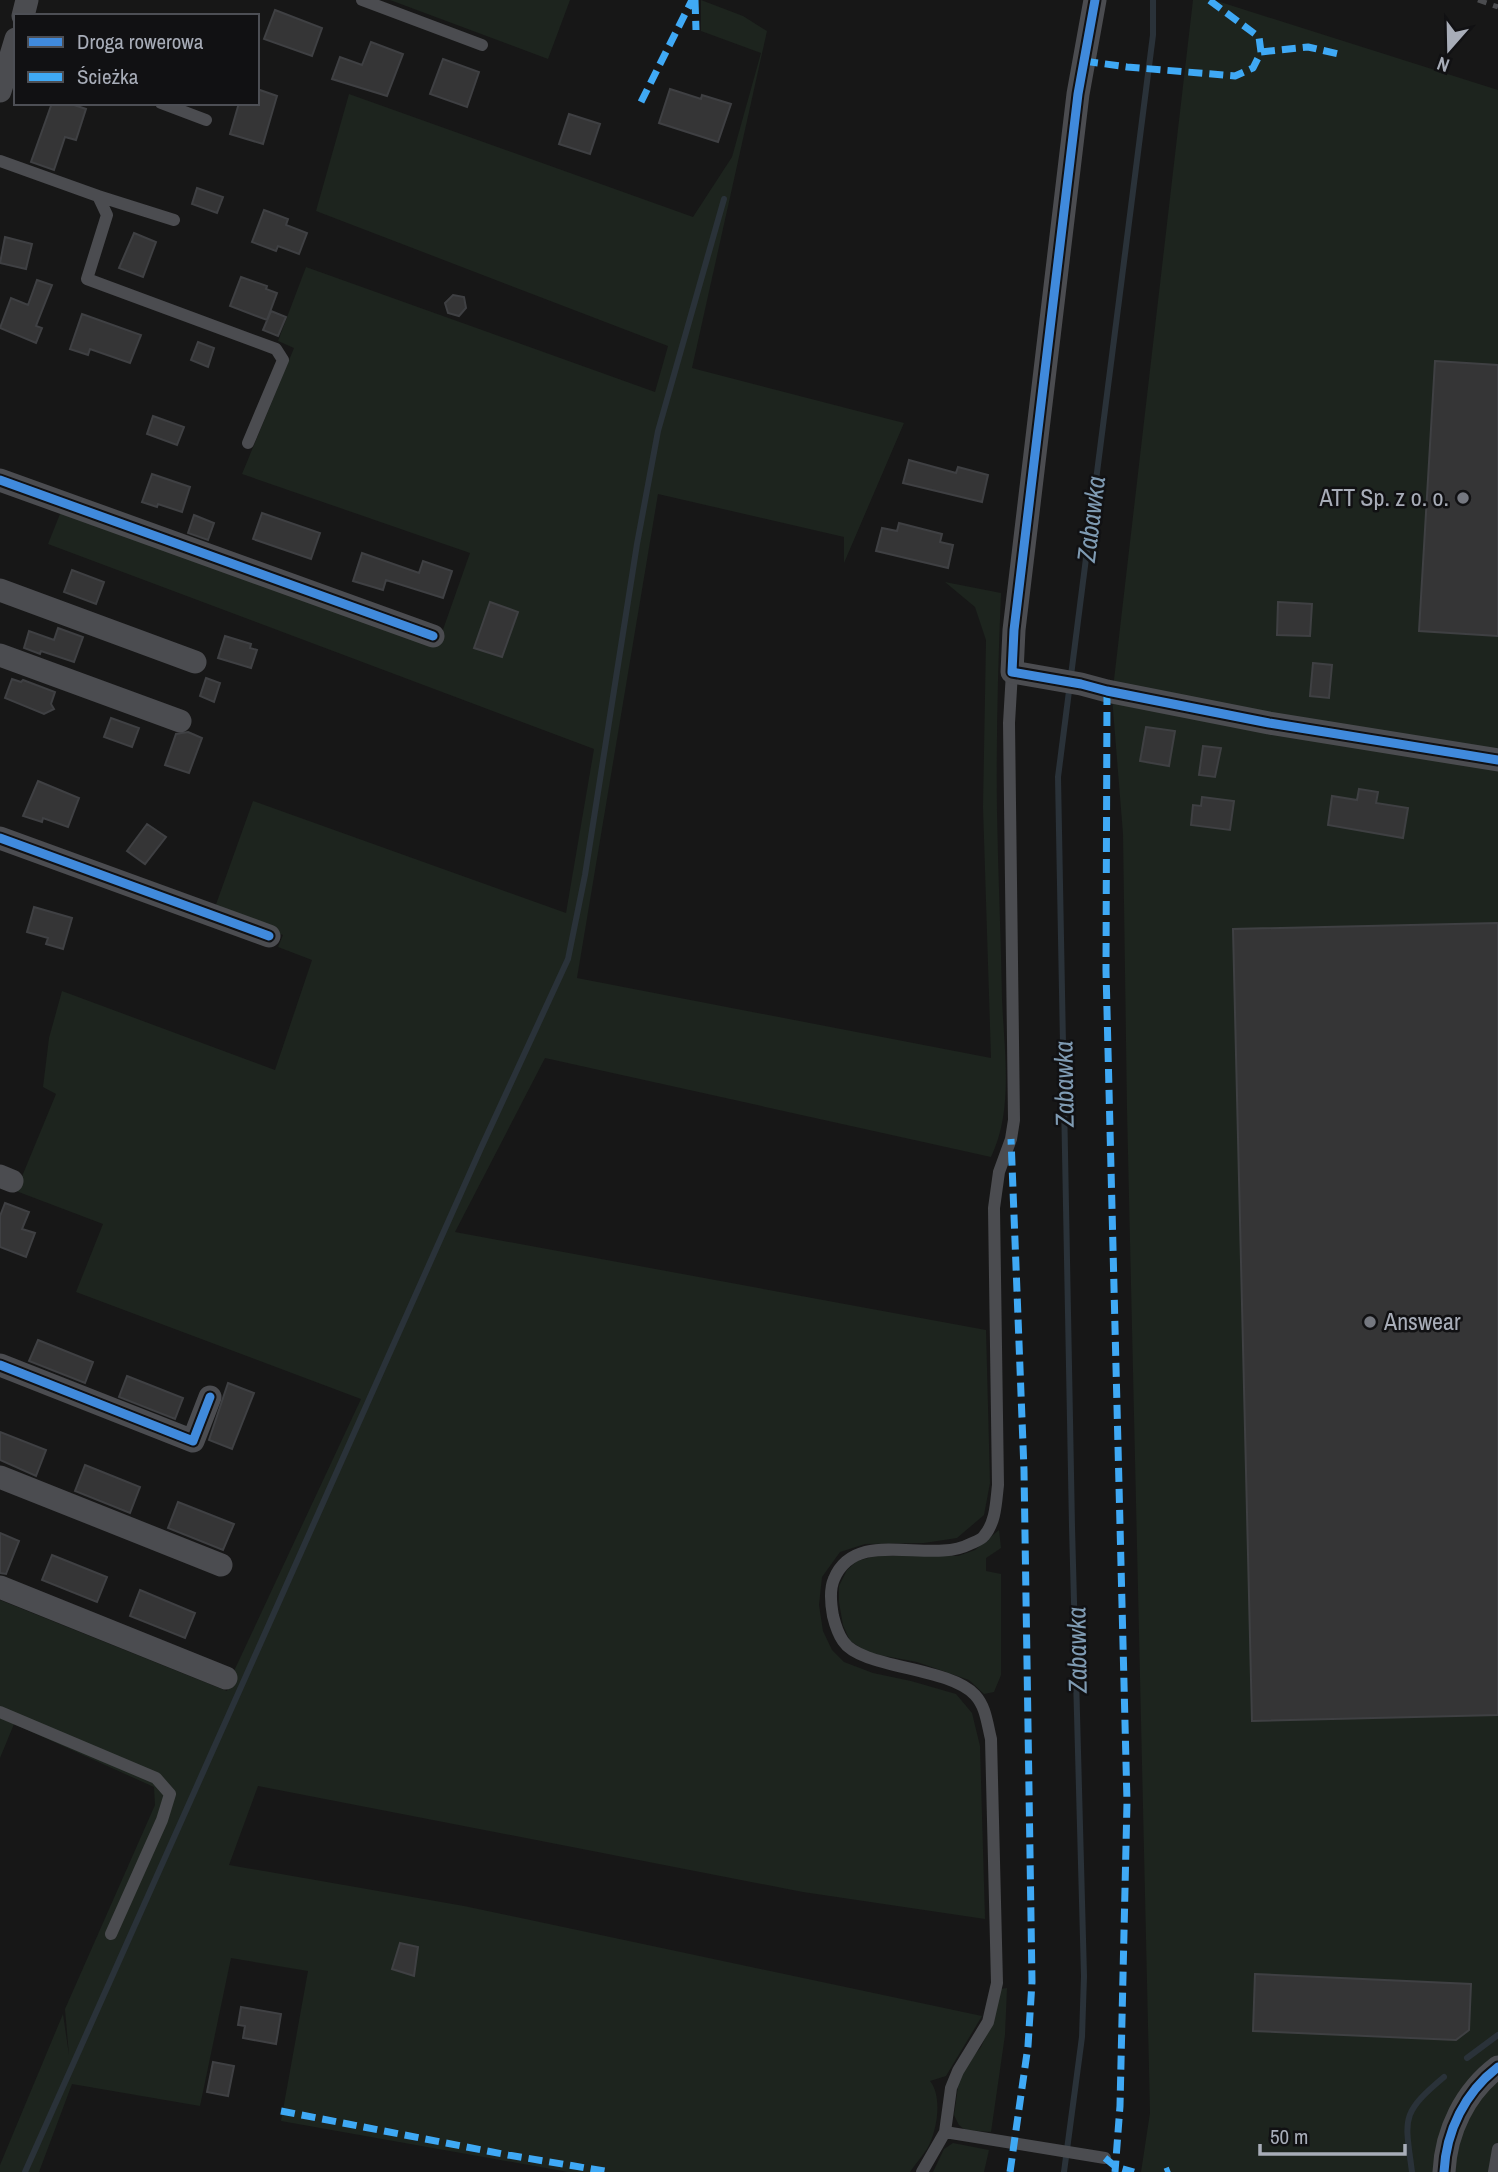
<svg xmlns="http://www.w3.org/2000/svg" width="1498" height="2172" font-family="'Archivo Narrow',sans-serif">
  <rect width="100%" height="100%" fill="#171717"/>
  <path fill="#1d241e" d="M 390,0 L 570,0 L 548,59 Z
    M 701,0 L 743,16 L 767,31 L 692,368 L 904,423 L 844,563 L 844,537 L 658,494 L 577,978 L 991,1058 L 983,807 L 986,640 L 975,607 L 945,582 L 1001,593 C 998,666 996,739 997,812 C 998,874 1001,937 1002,999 C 1004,1050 1014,1110 991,1157 L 545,1058 L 455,1232 L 986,1330 L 990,1483 L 984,1515 L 957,1538 L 924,1543 L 865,1544 L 840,1552 L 822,1577 L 819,1605 L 823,1631 L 832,1650 L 844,1662 L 873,1673 L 911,1681 L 956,1694 L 972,1713 L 980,1746 L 985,1919 L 803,1892 L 258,1786 L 229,1865 L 464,1906 L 982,2016 L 946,2076 L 930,2081 C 943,2097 937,2132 927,2149 C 922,2157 915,2164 910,2172 L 568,2172 L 281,2121 L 308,1971 L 231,1958 L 200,2106 L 72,2084 L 39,2172 L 0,2172 L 0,2165 L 63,2014 L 69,2055 L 65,2009 L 155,1805 L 154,1787 L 14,1724 L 0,1758 L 0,1600 L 227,1691 L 234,1671 L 361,1399 L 76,1292 L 103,1224 L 16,1191 L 56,1094 L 43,1087 L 49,1038 L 62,991 L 275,1070 L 312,960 L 278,947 L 283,935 L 214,910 L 253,801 L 566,913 L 594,749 L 48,544 L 62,509 L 439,641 L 470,553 L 242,474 L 294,348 L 278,341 L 306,267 L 655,392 L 668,346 L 316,211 L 349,94 L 693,217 L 732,157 L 761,53 L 701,31 Z
    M 1193,0 L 1214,0 L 1498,90 L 1498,2172 L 1141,2172 L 1150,2113 L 1127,1110 L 1123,834 L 1112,697 Z
    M 999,1530 L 1001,1548 L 986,1558 L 986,1571 L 1001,1574 L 1001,1675 L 994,1692 L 984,1694 L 969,1680 L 917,1662 L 869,1653 L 850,1641 L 843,1625 L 839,1602 L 839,1586 L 847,1570 L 857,1561 L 876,1556 L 958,1556 L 975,1550 Z
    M 1007,1988 L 1005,2035 L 991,2132 L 965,2130 L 959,2125 L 954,2115 L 959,2080 L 967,2064 L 981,2047 L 994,2019 L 1000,1989 Z
    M 953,2143 L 989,2150 L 984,2172 L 933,2172 L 944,2149 Z"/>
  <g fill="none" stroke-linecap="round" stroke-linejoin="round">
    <path stroke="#2a3239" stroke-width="6" d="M 1467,2058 L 1498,2035
      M 25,2172 L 481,1148 L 568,959 L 585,875 L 637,544 L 658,431 L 724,199
      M 1064,2172 L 1082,2037 L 1084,1976 L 1072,1527 L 1058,777 L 1153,35 L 1153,0
      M 1412,2172 C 1405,2118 1400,2114 1444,2077"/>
  </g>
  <path fill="#353536" stroke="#3f4043" stroke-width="2" d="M 275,10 L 322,28 L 312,56 L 264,39 Z
    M 371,42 L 403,54 L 387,96 L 332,79 L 340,57 L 362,65 Z
    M 443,59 L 479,72 L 467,107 L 430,94 Z
    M 257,89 L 277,96 L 263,144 L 230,134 L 239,103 L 257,103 Z
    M 670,89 L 701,99 L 702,95 L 731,104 L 718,142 L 659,123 Z
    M 52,103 L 68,103 L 86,109 L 76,140 L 65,137 L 54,170 L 31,162 Z
    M 569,114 L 600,124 L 590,154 L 559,144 Z
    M 197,188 L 223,197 L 217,213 L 192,204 Z
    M 264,210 L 288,219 L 286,225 L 307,233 L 299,254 L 278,246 L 276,251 L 252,242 Z
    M 134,233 L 156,242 L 143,277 L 119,268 Z
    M 5,237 L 32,244 L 26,269 L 0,263 Z
    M 241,277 L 267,286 L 266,289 L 277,293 L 267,320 L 230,306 Z
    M 37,280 L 52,285 L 36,326 L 42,328 L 36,343 L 0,328 L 11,298 L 28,305 Z
    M 453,295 L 464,297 L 466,308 L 459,316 L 448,313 L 445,303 Z
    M 271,311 L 286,317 L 278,336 L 263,330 Z
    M 82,314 L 141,335 L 130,363 L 90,349 L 88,355 L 70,349 Z
    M 198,342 L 214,348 L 208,367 L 191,360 Z
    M 1435,361 L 1498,365 L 1498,636 L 1419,631 Z
    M 153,416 L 184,427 L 177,445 L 147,434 Z
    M 909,460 L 956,473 L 958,467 L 988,475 L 982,502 L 903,483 Z
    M 152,474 L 190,487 L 182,512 L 158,504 L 157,507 L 142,502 Z
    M 262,513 L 320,533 L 311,559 L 253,539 Z
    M 194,515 L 214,523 L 208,540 L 188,533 Z
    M 899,523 L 942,534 L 940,542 L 953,545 L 948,568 L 876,551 L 882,528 L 897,531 Z
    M 362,553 L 419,573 L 423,561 L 452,571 L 443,598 L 386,580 L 383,590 L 353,581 Z
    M 72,570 L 104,582 L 96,604 L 64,592 Z
    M 490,602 L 518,612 L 502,657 L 474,648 Z
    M 1278,602 L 1312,604 L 1310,636 L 1277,635 Z
    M 58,628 L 83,637 L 74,662 L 41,651 L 40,654 L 24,648 L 29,631 L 54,640 Z
    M 225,636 L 251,644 L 250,648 L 257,650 L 251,668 L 218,658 Z
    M 1313,663 L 1332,665 L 1329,698 L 1310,696 Z
    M 206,678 L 220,683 L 214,702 L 200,696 Z
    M 12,679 L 21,682 L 23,680 L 55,692 L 51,704 L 54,709 L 44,714 L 5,698 Z
    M 111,718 L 139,728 L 132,747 L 104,737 Z
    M 1146,727 L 1175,731 L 1169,766 L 1140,761 Z
    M 188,732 L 202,738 L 189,773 L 165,765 L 176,734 Z
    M 1203,746 L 1221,748 L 1215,777 L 1199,775 Z
    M 38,781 L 79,798 L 68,827 L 43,818 L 42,822 L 23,816 Z
    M 1359,789 L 1378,792 L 1376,803 L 1408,808 L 1403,838 L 1328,825 L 1332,796 L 1357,800 Z
    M 1202,797 L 1234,801 L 1230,830 L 1191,825 L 1193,805 L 1201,806 Z
    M 147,824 L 166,837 L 145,864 L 127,851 Z
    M 34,907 L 72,918 L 63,949 L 46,944 L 48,938 L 27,932 Z
    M 1498,923 L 1498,1715 L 1252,1721 L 1233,929 Z
    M 5,1203 L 29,1212 L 22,1229 L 35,1233 L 26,1257 L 0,1247 L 0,1216 Z
    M 38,1340 L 93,1362 L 85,1383 L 29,1361 Z
    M 127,1376 L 183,1398 L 175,1419 L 119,1397 Z
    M 228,1383 L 254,1393 L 232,1449 L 209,1440 Z
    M 0,1432 L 46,1450 L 36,1476 L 0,1460 Z
    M 85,1465 L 140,1487 L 130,1513 L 75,1491 Z
    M 178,1502 L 234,1524 L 223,1550 L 168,1528 Z
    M 0,1533 L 19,1541 L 6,1574 L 0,1573 Z
    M 52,1555 L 107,1577 L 97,1602 L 42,1580 Z
    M 140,1590 L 195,1613 L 185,1638 L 130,1616 Z
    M 400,1943 L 418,1947 L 414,1976 L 392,1969 Z
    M 1255,1974 L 1471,1984 L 1469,2030 L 1456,2040 L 1253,2031 Z
    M 241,2007 L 281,2014 L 276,2044 L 243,2038 L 245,2026 L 238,2025 Z
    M 213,2062 L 234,2066 L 228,2096 L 207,2092 Z"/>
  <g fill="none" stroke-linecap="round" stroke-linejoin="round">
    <path stroke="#4b4c50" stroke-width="12" d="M 362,0 L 482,45
      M 161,103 L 206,120
      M 0,161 L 98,196 L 107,215 L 87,279 L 276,349 L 283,360 L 248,443
      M 98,196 L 174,220
      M 0,1712 L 156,1778 L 170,1794 L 162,1820 L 111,1934
      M 945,2132 L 1105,2158
      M 922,2172 L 945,2132 L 951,2088 L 958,2071 L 988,2022 L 997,1983 L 991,1739 C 987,1723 986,1707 975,1695 C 948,1666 861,1669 843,1641 C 838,1634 835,1624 833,1616 C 831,1605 829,1590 834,1579 C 856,1526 930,1565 970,1544 C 974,1542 981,1540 984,1536 C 996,1522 996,1502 998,1485 L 994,1208 L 999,1172 L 1011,1139 L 1014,1120 L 1009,723 L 1012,672
      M 1494,2172 L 1498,2149"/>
    <path stroke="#4b4c50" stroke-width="23" d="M 1095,0 L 1078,94 L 1014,630 L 1012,672 L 1081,684 L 1107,691 L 1269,723 L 1498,760
      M 23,16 L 27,0
      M 0,91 L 16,39
      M 0,480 L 433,636
      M 0,590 L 195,662
      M 0,655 L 180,721
      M 0,838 L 269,936
      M 0,1176 L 12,1181
      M 0,1365 L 193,1441 L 210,1397
      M 0,1477 L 221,1565
      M 0,1587 L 226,1678
      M 1444,2172 C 1446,2131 1465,2092 1498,2067"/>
    <path stroke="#4b4c4f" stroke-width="5" stroke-dasharray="9 7" stroke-linecap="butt" d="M 1478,0 L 1498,7"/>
    <path stroke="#3fa9f5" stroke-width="7" stroke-dasharray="14 7" stroke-linecap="butt" d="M 695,0 L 696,30
      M 1261,52 L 1308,47 L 1343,55
      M 1084,61 L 1127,67 L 1235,76 L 1253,68 L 1261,52 L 1259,37 L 1209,0
      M 641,102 L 692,0
      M 1107,691 L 1106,971 L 1127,1802 L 1120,2106 L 1115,2172
      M 281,2111 L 508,2155 L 610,2172
      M 1105,2158 L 1116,2167 L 1134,2172
      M 1010,2172 L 1028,2046 L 1032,1982 L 1024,1470 L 1011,1139
      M 1165,2172 L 1170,2170"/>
    <defs>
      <path id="cycleway" d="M 1095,0 L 1078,94 L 1014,630 L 1012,672 L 1081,684 L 1107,691 L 1269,723 L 1498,760
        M 0,480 L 433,636
        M 0,838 L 269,936
        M 0,1365 L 193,1441 L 210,1397
        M 1444,2172 C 1446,2131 1465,2092 1498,2067"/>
    </defs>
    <use href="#cycleway" stroke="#111113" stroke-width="13"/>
    <use href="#cycleway" stroke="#408adc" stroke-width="9"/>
  </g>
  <g fill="#757880" stroke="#111113" stroke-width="2.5">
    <circle cx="1463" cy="498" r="7"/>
    <circle cx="1370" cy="1322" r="7"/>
  </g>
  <g text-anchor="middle" stroke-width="5" stroke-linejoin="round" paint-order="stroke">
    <g font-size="24" fill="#a8adb8" stroke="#111113" text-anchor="end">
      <text x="1449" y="506">ATT Sp. z o. o.</text>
      <text x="1384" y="1330" text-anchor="start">Answear</text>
    </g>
    <g font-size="26" font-style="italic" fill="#7f9bb3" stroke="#111113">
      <text transform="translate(1091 519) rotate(-83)" y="9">Zabawka</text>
      <text transform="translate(1064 1084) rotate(-91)" y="9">Zabawka</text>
      <text transform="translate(1077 1650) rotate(-91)" y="9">Zabawka</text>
    </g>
  </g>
  <rect x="14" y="14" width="245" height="91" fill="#111113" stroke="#4d4f55" stroke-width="2"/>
  <rect x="28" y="37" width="35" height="10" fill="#408adc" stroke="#4d4f55" stroke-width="2"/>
  <text x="77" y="49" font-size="21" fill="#a8adb8">Droga rowerowa</text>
  <rect x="28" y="72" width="35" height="10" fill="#3fa9f5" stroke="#4d4f55" stroke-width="2"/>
  <text x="77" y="84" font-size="21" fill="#a8adb8">Ścieżka</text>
  <g transform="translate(1449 49) rotate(200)" stroke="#111113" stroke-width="5" paint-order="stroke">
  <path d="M0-5L12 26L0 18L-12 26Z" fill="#a8adb8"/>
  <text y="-10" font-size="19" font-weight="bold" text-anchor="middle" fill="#a8adb8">N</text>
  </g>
  <path d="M1260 2144v10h145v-10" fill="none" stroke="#a8adb8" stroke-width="3.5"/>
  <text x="1270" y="2144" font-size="21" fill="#a8adb8" stroke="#111113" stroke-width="5" paint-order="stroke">50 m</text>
</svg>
